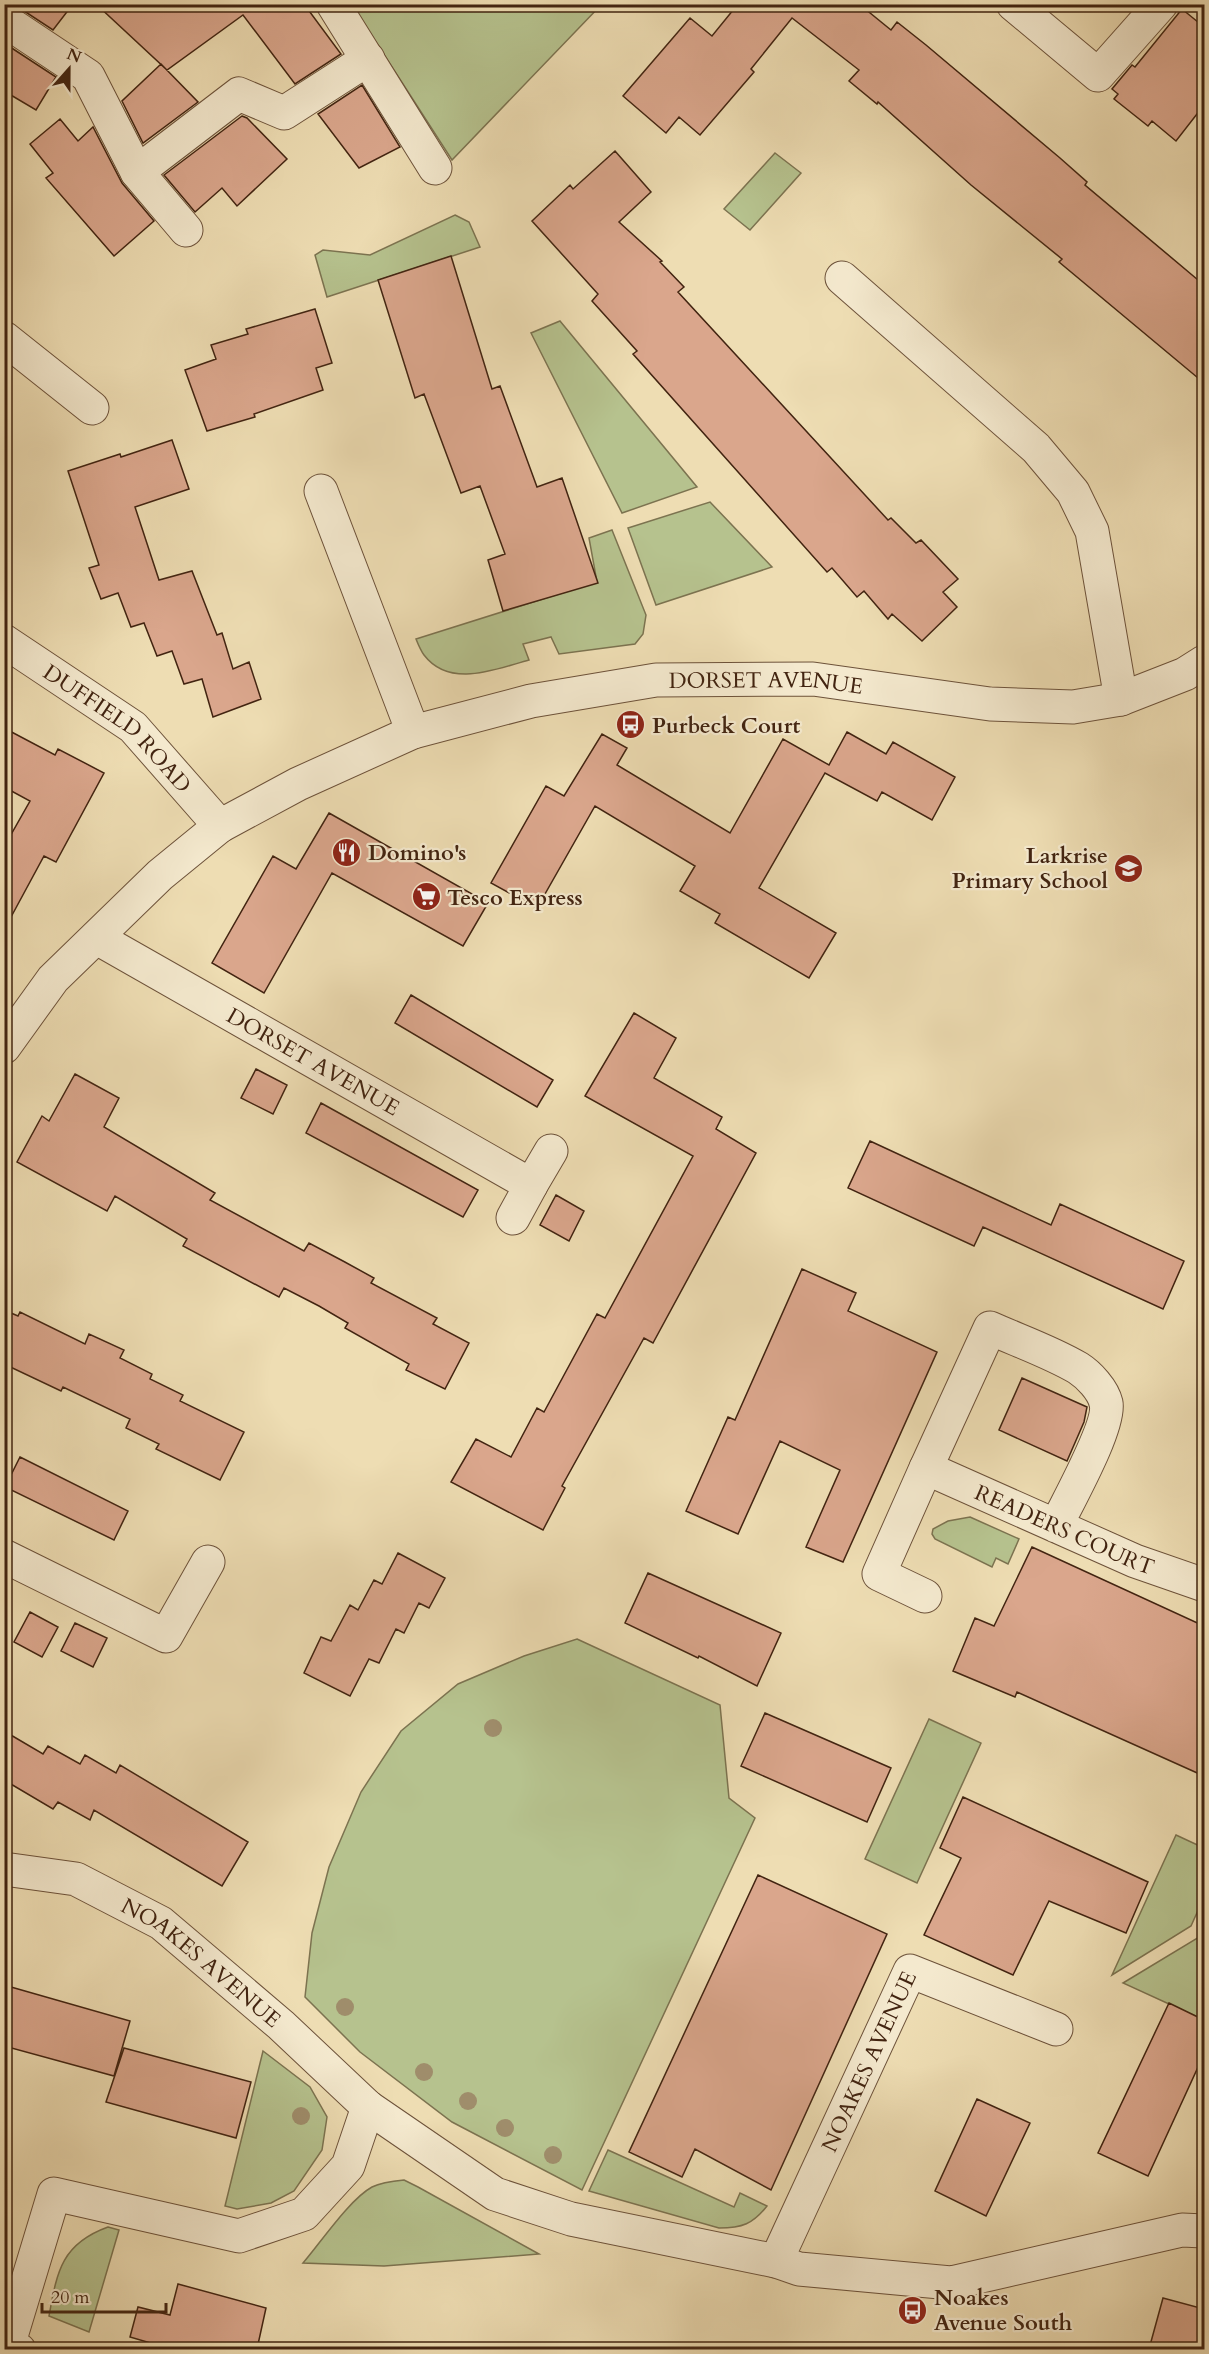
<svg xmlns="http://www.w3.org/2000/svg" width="1209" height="2354" font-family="Cardo,serif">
  <rect width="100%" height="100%" fill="#eeddb3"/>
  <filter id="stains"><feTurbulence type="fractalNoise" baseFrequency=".00333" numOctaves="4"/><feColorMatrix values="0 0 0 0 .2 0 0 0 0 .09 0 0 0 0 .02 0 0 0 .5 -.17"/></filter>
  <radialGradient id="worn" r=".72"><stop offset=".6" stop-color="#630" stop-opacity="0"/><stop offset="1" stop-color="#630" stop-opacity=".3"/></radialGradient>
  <path fill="#b6c28e" stroke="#7c7350" stroke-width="1.5" d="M 352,5 L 601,5 L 452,160 Z
    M 775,153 L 801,173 L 750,230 L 724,209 Z
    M 455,215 L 469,222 L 480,247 L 327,297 L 315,255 L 323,250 L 370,255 Z
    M 560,321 L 697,487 L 622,513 L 531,333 Z
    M 710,502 L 772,567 L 656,605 L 628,528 Z
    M 612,530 L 646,615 L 643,634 L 635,644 L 559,654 L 551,637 L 523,644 L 529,660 C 496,669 450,689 424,655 C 421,651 418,644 416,639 L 597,582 L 589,538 Z
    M 970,1517 L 1019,1539 L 1008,1564 L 996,1558 L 992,1567 L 935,1539 L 932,1534 L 933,1529 L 948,1521 Z
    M 577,1639 L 720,1705 L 729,1798 L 755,1818 L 582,2190 L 452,2122 L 360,2052 L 305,1997 L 312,1933 L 329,1867 L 361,1792 L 401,1731 L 458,1684 L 524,1656 Z
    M 929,1719 L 981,1743 L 917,1883 L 865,1859 Z
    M 1176,1835 L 1204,1848 L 1204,1897 L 1191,1926 L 1112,1975 Z
    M 1199,1937 L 1204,1939 L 1204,2020 L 1123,1983 Z
    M 263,2051 L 310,2087 L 327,2117 L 322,2150 L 294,2191 L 271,2203 L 237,2209 L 225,2206 Z
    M 608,2150 L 734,2207 L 740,2193 L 767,2206 C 753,2224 742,2228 719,2228 L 589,2191 Z
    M 404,2180 L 418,2187 L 539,2254 L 384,2266 L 303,2263 C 321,2242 350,2199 372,2187 C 382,2182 393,2181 404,2180 Z
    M 108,2227 L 119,2230 L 89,2332 L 49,2316 C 57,2272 61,2244 108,2227 Z"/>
  <path fill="#daa68c" stroke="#422411" stroke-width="1.5" d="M 25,4 L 73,4 L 53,30 L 21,9 Z
    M 96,4 L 304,4 L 341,54 L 295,84 L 243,15 L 167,70 Z
    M 738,4 L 859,4 L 891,30 L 897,22 L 926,45 L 1060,158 L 1087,182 L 1085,185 L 1204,285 L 1204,383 L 1059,262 L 1062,259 L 971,185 L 878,102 L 877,104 L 849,81 L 859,70 L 792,18 L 751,69 L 754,72 L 700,135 L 679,117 L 666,133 L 623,96 L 690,18 L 712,36 Z
    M 1182,9 L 1204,27 L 1204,105 L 1176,141 L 1152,121 L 1148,126 L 1114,99 L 1118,94 L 1112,89 L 1132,65 L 1135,67 Z
    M 4,43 L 56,77 L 36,110 L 4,91 Z
    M 161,64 L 198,102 L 143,143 L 122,101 Z
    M 362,85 L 400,147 L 359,168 L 318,114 Z
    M 242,116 L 247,118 L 287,159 L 237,206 L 222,188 L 195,212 L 164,175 Z
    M 60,119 L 78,141 L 93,127 L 122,183 L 154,221 L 114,256 L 46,178 L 53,173 L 30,144 Z
    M 615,151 L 651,192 L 619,222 L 662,261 L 660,262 L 684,287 L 678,292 L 888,520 L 891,518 L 916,543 L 921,540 L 958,579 L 943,592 L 957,607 L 922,641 L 892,614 L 888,619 L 864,591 L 857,597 L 832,568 L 827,572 L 633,354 L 637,351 L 592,301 L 598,294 L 532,221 L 570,185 L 573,189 Z
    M 451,256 L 492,389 L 500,386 L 537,487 L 562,478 L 598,583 L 503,611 L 488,560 L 505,554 L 480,486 L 461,493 L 424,394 L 415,398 L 378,280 Z
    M 315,309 L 332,363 L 316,368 L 323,390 L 254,414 L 255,417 L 207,431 L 185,370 L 216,359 L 211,345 L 248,334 L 246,329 Z
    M 172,440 L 189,489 L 135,507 L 159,580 L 192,571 L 217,635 L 222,633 L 233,669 L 249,662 L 261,699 L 213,717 L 202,679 L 184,684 L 172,651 L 157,656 L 144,623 L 131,627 L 118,593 L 101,599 L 89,568 L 99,565 L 68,471 L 120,454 L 121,457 Z
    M 4,728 L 55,755 L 58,749 L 104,773 L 56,862 L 44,856 L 4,930 L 4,847 L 30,801 L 4,787 Z
    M 847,732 L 886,754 L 893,742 L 955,777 L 932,820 L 882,792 L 877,801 L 825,773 L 759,888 L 836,933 L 809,978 L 715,923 L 720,914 L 680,891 L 695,866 L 595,806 L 537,908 L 491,883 L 546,786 L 564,796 L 602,734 L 627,748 L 617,765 L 730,833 L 783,739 L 829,765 Z
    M 329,813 L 488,903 L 463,946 L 332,873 L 264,993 L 212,963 L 273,856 L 296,869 Z
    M 411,995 L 553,1080 L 537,1107 L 395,1023 Z
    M 634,1013 L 676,1038 L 654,1078 L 722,1117 L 716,1129 L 756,1153 L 653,1343 L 644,1338 L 562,1486 L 565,1488 L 543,1530 L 451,1482 L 476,1439 L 511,1457 L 537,1408 L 544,1412 L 597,1314 L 605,1318 L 693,1156 L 585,1096 Z
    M 256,1069 L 287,1085 L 273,1114 L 241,1098 Z
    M 75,1074 L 119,1098 L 104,1127 L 215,1193 L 210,1200 L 304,1251 L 309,1243 L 343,1261 L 374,1278 L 371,1283 L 437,1318 L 433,1324 L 469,1343 L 445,1389 L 406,1370 L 409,1364 L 345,1328 L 348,1323 L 319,1306 L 284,1288 L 279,1297 L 183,1246 L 187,1239 L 115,1196 L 107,1211 L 17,1162 L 42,1116 L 49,1121 Z
    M 321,1103 L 478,1190 L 463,1217 L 306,1133 Z
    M 870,1141 L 1051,1225 L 1060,1204 L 1184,1261 L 1163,1309 L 983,1227 L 974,1246 L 848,1188 Z
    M 556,1195 L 584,1211 L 569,1241 L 540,1225 Z
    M 802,1269 L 856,1293 L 848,1311 L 937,1352 L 843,1562 L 806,1547 L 840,1470 L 780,1441 L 738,1534 L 686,1511 L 728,1417 L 735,1420 Z
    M 4,1310 L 18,1316 L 20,1312 L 85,1344 L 89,1334 L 124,1350 L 120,1358 L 152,1374 L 150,1379 L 183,1395 L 180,1401 L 244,1432 L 220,1480 L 156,1449 L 159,1444 L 126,1428 L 130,1419 L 63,1387 L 61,1391 L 4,1364 Z
    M 1022,1378 L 1087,1407 L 1084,1422 L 1067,1461 L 999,1430 Z
    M 20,1457 L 128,1511 L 114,1540 L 5,1487 Z
    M 1032,1547 L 1204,1626 L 1204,1776 L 1017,1692 L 1015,1697 L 953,1671 L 975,1618 L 994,1626 Z
    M 398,1553 L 445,1578 L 429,1608 L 419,1603 L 404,1633 L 396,1629 L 379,1663 L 369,1659 L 350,1696 L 304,1673 L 321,1637 L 331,1641 L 350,1605 L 358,1610 L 374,1580 L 382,1584 Z
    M 648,1573 L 781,1633 L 757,1686 L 699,1656 L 698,1658 L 625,1623 Z
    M 30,1612 L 58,1627 L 42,1657 L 14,1642 Z
    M 75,1623 L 107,1638 L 93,1667 L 61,1651 Z
    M 765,1713 L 891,1768 L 867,1822 L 741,1766 Z
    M 4,1731 L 43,1754 L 48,1746 L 80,1764 L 85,1755 L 116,1773 L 120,1765 L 248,1842 L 222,1886 L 94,1810 L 90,1820 L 58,1802 L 53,1809 L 4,1780 Z
    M 963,1797 L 1148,1882 L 1126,1933 L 1049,1901 L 1013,1975 L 924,1935 L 961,1858 L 940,1848 Z
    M 758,1875 L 887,1934 L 771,2190 L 695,2149 L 682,2177 L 629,2152 Z
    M 4,1985 L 130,2021 L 114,2076 L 4,2046 Z
    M 1169,2003 L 1204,2020 L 1204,2054 L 1148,2176 L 1098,2153 Z
    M 124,2048 L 251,2082 L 236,2138 L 106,2102 Z
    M 977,2099 L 1030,2123 L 986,2216 L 935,2191 Z
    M 178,2284 L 266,2308 L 257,2349 L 161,2349 L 161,2346 L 130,2337 L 138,2307 L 170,2315 Z
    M 1163,2298 L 1204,2309 L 1204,2349 L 1149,2349 Z"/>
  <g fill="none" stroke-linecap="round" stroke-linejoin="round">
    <defs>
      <g id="minor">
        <path d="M 333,4 L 435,168"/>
        <path d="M 1013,4 L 1098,75 L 1161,4"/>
        <path d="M 4,20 L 88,76 L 137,172 L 186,230"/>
        <path d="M 137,172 L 239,94 L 284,113 L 368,59"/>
        <path d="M 842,278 L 1036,448 L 1073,492 L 1092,531 L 1121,699"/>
        <path d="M 4,338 L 92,408"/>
        <path d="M 321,491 L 413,732"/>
        <path id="s1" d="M 4,641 L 133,727 L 220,826"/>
        <path id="s2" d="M 97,938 L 531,1185 L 513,1218"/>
        <path id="s3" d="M 4,1047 L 53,979 L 160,875 L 220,826 L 298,784 L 413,732 L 531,701 L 656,680 L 813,679 L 990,704 L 1073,707 L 1121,699 L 1185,674 L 1204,662"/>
        <path d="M 531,1185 L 551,1151"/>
        <path id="s4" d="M 1056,1526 C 1067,1503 1111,1425 1106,1403 C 1103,1390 1089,1375 1078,1368 C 1051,1352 1019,1341 990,1328 L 926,1468 L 1135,1561 L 1204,1585"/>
        <path d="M 4,1556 L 166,1636 L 208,1562"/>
        <path d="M 925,1596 L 879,1574 L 926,1468"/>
        <path id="s5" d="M 4,1869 L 76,1879 L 161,1923 L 281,2025 L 368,2107 L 495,2194 L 571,2219 L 776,2261 L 799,2269 L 951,2283 L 1182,2230 L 1204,2231"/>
        <path id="s6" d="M 776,2261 L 910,1971 L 1056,2029"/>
        <path d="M 19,2350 L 8,2346 L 54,2194 L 239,2236 L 304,2214 L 348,2166 L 368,2107"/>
      </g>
    </defs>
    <use href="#minor" stroke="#6d523a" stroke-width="35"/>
    <use href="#minor" stroke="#f4e9ce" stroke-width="33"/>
  </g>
  <g fill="#9f8d6b">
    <circle cx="493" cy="1728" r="9"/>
    <circle cx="345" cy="2007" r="9"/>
    <circle cx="424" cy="2072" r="9"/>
    <circle cx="468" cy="2101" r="9"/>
    <circle cx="301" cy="2116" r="9"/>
    <circle cx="505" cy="2128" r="9"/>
    <circle cx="553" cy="2155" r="9"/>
  </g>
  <defs>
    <symbol id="bus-disc" viewBox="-11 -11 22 22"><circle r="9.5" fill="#8f2418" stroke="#f4e9ce"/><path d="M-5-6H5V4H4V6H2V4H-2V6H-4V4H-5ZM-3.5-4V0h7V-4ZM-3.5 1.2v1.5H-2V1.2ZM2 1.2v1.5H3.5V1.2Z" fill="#fff"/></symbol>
    <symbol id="restaurant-disc" viewBox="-11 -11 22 22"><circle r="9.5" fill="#8f2418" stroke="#f4e9ce"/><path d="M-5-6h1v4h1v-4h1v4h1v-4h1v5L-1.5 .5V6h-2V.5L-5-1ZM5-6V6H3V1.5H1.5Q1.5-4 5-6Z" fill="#fff"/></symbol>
    <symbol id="school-disc" viewBox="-11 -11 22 22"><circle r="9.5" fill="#8f2418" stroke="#f4e9ce"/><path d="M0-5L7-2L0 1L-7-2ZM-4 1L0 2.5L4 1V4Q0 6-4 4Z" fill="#fff"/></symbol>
    <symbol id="supermarket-disc" viewBox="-11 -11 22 22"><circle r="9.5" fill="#8f2418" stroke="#f4e9ce"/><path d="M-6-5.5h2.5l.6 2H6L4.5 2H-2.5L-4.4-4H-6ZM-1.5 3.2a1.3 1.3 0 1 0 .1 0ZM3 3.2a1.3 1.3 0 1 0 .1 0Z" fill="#fff"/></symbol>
  </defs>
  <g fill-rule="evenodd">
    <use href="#bus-disc" x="614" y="708" width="33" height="33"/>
    <use href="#restaurant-disc" x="330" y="836" width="33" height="33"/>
    <use href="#school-disc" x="1112" y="852" width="33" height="33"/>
    <use href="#supermarket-disc" x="410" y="880" width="33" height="33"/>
    <use href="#bus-disc" x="896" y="2294" width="33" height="33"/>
  </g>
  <g text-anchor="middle" stroke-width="4.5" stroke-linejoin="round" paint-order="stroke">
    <g font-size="22" fill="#422411" stroke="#f4e9ce">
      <text dy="8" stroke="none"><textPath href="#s3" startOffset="884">DORSET AVENUE</textPath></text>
      <text dy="8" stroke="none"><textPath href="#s1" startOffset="144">DUFFIELD ROAD</textPath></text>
      <text dy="8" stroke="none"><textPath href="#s2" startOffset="249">DORSET AVENUE</textPath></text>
      <text dy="8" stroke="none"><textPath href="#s4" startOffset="582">READERS COURT</textPath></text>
      <text dy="8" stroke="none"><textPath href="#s5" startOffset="224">NOAKES AVENUE</textPath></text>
      <text dy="8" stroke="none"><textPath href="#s6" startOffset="220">NOAKES AVENUE</textPath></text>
    </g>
    <g font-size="22" font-weight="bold" fill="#422411" stroke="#f4e9ce" text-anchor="start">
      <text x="652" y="733">Purbeck Court</text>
      <text x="368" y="860">Domino's</text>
      <text x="1108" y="863" text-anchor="end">Larkrise<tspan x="1108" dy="25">Primary School</tspan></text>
      <text x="447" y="905">Tesco Express</text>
      <text x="934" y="2305">Noakes<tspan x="934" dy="25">Avenue South</tspan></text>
    </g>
  </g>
  <rect width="1209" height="2354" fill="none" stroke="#eeddb3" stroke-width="24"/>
  <rect x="6" y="6" width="1197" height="2342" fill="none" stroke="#422411" stroke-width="3"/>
  <rect x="12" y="12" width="1185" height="2330" fill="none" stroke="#422411" stroke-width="1.5"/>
  <g transform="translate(69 69) rotate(21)" stroke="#f4e9ce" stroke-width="4.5" paint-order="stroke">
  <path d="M0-4.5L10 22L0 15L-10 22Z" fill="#422411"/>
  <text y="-9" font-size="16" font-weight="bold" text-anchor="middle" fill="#422411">N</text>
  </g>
  <path d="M42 2303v9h124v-9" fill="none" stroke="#422411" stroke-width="3"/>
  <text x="51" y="2303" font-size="18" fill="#422411" stroke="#f4e9ce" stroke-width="4.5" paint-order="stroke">20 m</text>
  <rect width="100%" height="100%" filter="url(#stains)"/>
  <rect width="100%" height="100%" fill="url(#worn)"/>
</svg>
